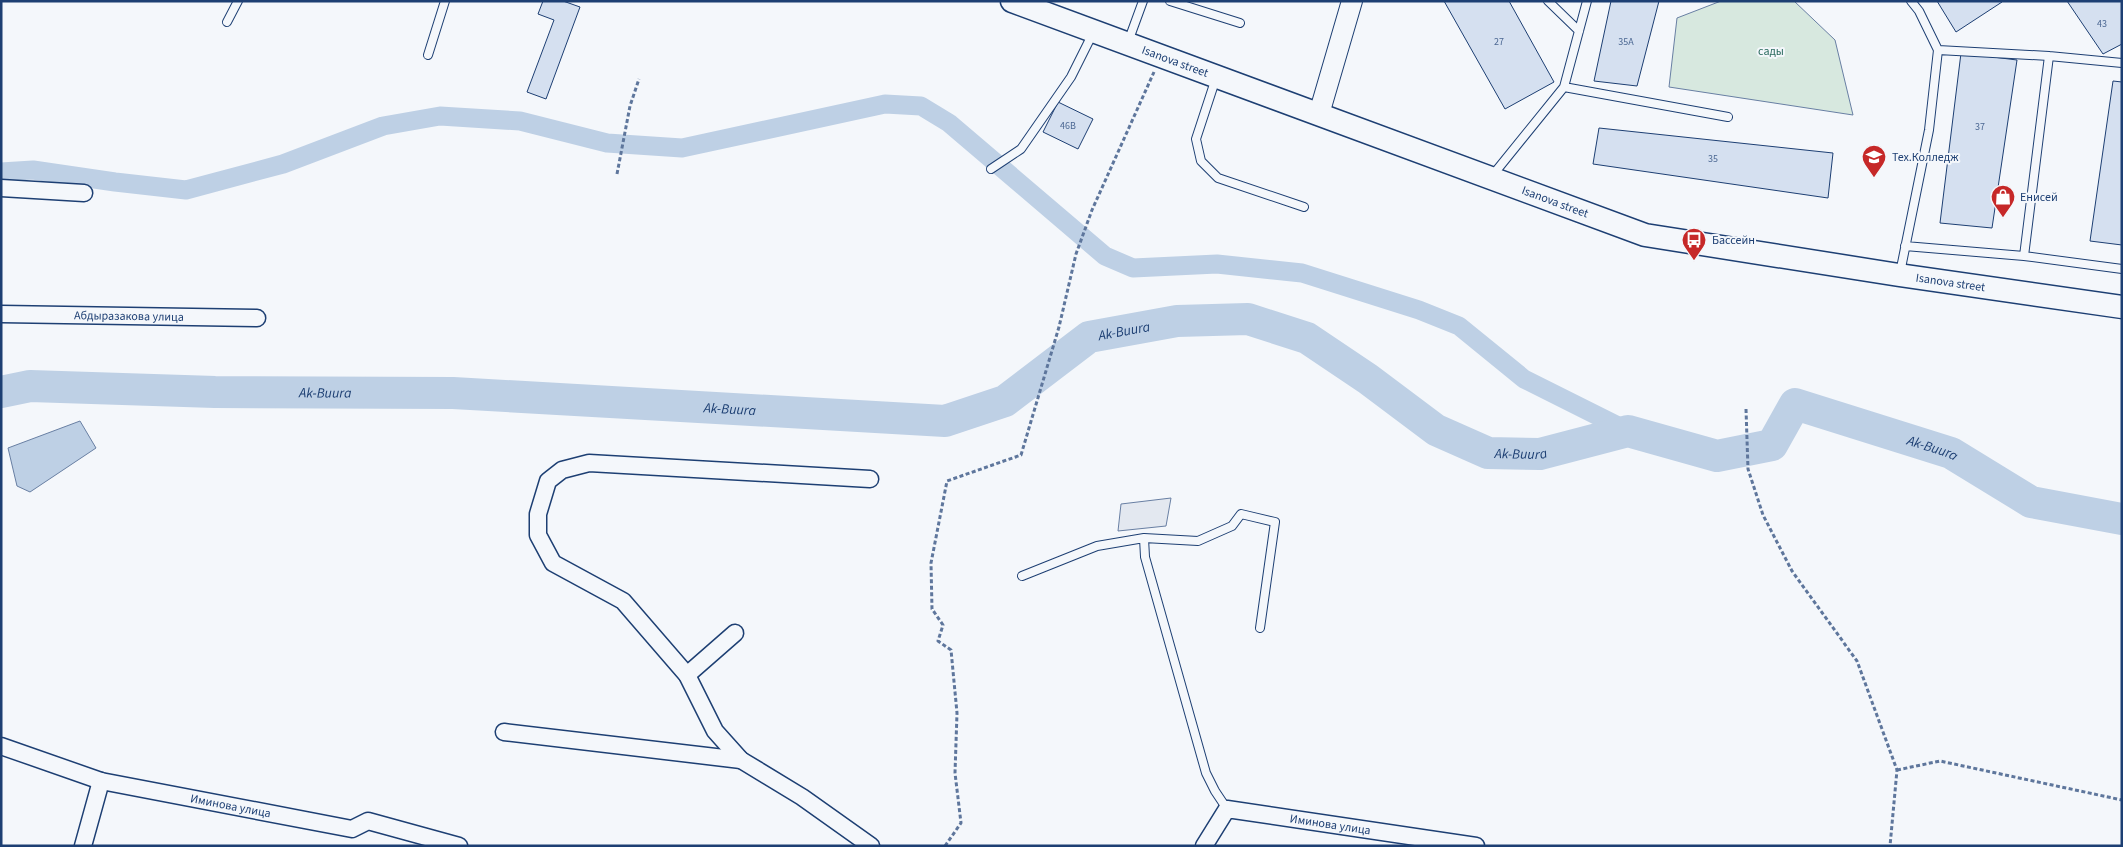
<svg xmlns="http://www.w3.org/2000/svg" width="2123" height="847" font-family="'Source Sans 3',sans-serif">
  <rect width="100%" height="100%" fill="#f4f7fb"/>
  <path fill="#d7e8df" stroke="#687fa3" d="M 1721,1 L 1794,1 L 1835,40 L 1853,115 L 1669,87 L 1677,18 Z"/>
  <path fill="#e3e8f0" stroke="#687fa3" d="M 1171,498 L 1166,526 L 1118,531 L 1121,504 Z"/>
  <path fill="#bed0e5" stroke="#687fa3" d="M 80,421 L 96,448 L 30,492 L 17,486 L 8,448 Z"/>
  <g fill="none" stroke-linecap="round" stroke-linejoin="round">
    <path stroke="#bed0e5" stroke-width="19" d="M 1,172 L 33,170 L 115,182 L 186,190 L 283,164 L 383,126 L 440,116 L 520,121 L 607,143 L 682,148 L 885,104 L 921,106 L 949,123 L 1105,256 L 1133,268 L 1217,264 L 1302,273 L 1419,310 L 1459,326 L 1524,379 L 1628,431"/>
    <path stroke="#bed0e5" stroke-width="32" id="s1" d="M 1,392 L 30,386 L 215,392 L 453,393 L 945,421 L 1005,401 L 1089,337 L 1177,321 L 1248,319 L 1307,338 L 1368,379 L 1436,430 L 1488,453 L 1540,454 L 1628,431 L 1717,456 L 1772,445 L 1795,404 L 1951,453 L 2031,502 L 2122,519"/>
  </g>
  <path fill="#d5e0f0" stroke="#1d3f73" d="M 543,1 L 563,1 L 580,7 L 546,99 L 527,92 L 554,20 L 538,14 Z
    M 1444,1 L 1509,1 L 1554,82 L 1505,109 Z
    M 1611,1 L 1659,1 L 1637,86 L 1594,81 Z
    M 1937,1 L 2002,1 L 2002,2 L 1956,32 Z
    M 2067,1 L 2122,1 L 2122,44 L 2103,54 Z
    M 1961,53 L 2017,60 L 1992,228 L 1940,223 Z
    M 2113,81 L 2122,82 L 2122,245 L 2090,241 Z
    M 1058,102 L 1093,119 L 1078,149 L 1043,132 Z
    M 1599,128 L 1833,153 L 1828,198 L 1593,164 Z"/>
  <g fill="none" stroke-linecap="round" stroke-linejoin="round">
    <defs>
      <path id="service" d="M 1170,1 L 1240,23
        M 1548,1 L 1579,31
        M 227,22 L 238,1
        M 1128,42 L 1143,1
        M 1938,50 L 2049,56 L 2122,63
        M 428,55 L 445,1
        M 1216,78 L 1196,139 L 1201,161 L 1218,178 L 1304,207
        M 1564,87 L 1728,117
        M 991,169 L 1021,149 L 1071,77 L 1093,33
        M 1492,176 L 1564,87 L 1587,1
        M 1905,246 L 2024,256 L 2122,269
        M 2024,256 L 2049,56
        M 1900,273 L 1929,130 L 1938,50 L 1919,11 L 1911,1
        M 1144,538 L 1145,557 L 1206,773 L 1215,791 L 1227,809
        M 1022,576 L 1097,546 L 1144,538 L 1198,541 L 1232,526 L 1241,514 L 1275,522 L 1260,628"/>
      <g id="minor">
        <path d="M 1,188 L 84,193"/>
        <path id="s2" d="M 1,314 L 257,318"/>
        <path d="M 870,479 L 589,463 L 562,470 L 548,481 L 538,514 L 538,535 L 553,563 L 623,601 L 687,675 L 715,731 L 741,760 L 802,797 L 871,846"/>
        <path d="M 687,675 L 735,633"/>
        <path d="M 504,732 L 741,760"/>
        <path id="s3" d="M 1,746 L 101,781 L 352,829 L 368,821 L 459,846"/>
        <path d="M 83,846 L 101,781"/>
        <path id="s4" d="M 1204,846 L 1227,809 L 1476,846"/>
      </g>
      <path id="tertiary" d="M 1319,114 L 1352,1"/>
      <g id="secondary">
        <path id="s5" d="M 1012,1 L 1645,235 L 1899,275 L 2122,307"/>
      </g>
    </defs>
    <use href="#service" stroke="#1d3f73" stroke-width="10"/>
    <use href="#minor" stroke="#1d3f73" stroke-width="19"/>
    <use href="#tertiary" stroke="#1d3f73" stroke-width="22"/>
    <use href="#secondary" stroke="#1d3f73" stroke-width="25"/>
    <path stroke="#5e769c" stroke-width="3" stroke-dasharray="4 2.5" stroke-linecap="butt" d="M 617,174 L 630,106 L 639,79
      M 1746,409 L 1748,469 L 1763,515 L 1792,571 L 1857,661 L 1897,770 L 1890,846
      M 1897,770 L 1940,761 L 2122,800
      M 945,846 L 961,823 L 955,773 L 957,713 L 951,650 L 938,641 L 943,625 L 932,609 L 931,563 L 947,481 L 1021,455 L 1059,327 L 1076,254 L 1092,210 L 1154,72"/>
    <use href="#service" stroke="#f4f7fb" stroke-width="8"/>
    <use href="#minor" stroke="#f4f7fb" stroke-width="16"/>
    <use href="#tertiary" stroke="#f4f7fb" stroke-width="20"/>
    <use href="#secondary" stroke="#f4f7fb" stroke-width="22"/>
  </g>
  <defs>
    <symbol id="university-pin" viewBox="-11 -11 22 30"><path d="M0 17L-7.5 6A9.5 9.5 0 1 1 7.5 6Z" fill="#c62828" stroke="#f4f7fb"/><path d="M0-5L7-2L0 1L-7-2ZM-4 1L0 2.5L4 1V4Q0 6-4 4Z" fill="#fff"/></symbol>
    <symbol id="shop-pin" viewBox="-11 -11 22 30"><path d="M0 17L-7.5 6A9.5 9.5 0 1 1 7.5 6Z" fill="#c62828" stroke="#f4f7fb"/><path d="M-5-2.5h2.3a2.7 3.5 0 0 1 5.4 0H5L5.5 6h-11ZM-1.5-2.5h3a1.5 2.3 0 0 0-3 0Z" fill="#fff"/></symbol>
    <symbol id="bus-pin" viewBox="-11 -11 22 30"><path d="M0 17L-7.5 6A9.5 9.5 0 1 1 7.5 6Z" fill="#c62828" stroke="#f4f7fb"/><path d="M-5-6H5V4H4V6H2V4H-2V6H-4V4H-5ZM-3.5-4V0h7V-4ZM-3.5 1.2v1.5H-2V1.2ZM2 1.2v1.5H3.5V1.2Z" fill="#fff"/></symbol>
  </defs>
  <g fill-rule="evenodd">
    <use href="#university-pin" x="1860" y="143" width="28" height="38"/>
    <use href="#shop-pin" x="1989" y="183" width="28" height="38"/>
    <use href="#bus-pin" x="1680" y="226" width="28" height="38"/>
  </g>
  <g text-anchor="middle" stroke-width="4" stroke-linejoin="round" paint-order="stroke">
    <g font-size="10" fill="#4b6792">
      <text x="2102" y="27">43</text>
      <text x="1499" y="45">27</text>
      <text x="1626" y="45">35А</text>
      <text x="1068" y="129">46В</text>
      <text x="1980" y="130">37</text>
      <text x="1713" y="162">35</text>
    </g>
    <g font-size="12" fill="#2c6c60" stroke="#f4f7fb">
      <text x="1771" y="55">сады</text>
    </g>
    <g font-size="12" fill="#1d3f73" stroke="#f4f7fb">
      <text dy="4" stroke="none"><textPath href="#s5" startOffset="174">Isanova street</textPath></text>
      <text dy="4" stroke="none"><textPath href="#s5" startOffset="579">Isanova street</textPath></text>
      <text dy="4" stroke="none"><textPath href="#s5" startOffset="984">Isanova street</textPath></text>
      <text dy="4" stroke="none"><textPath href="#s2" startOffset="128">Абдыразакова улица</textPath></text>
      <text dy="4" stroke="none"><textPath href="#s3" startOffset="238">Иминова улица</textPath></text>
      <text dy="4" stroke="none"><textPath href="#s4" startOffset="148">Иминова улица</textPath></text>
    </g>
    <g font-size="12" fill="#1d3f73" stroke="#f4f7fb" text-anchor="start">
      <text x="1892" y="161">Тех.Колледж</text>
      <text x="2020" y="201">Енисей</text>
      <text x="1712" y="244">Бассейн</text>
    </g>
    <g font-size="14" font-style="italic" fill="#1d3f73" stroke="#f4f7fb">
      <text dy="5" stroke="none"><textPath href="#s1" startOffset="1150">Ak-Buura</textPath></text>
      <text dy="5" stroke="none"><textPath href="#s1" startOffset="325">Ak-Buura</textPath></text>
      <text dy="5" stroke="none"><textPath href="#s1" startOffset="730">Ak-Buura</textPath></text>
      <text dy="5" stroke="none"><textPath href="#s1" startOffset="2035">Ak-Buura</textPath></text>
      <text dy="5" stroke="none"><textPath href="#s1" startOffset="1585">Ak-Buura</textPath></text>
    </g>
  </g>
  <rect width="2123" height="847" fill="none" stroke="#1d3f73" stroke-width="5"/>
</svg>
